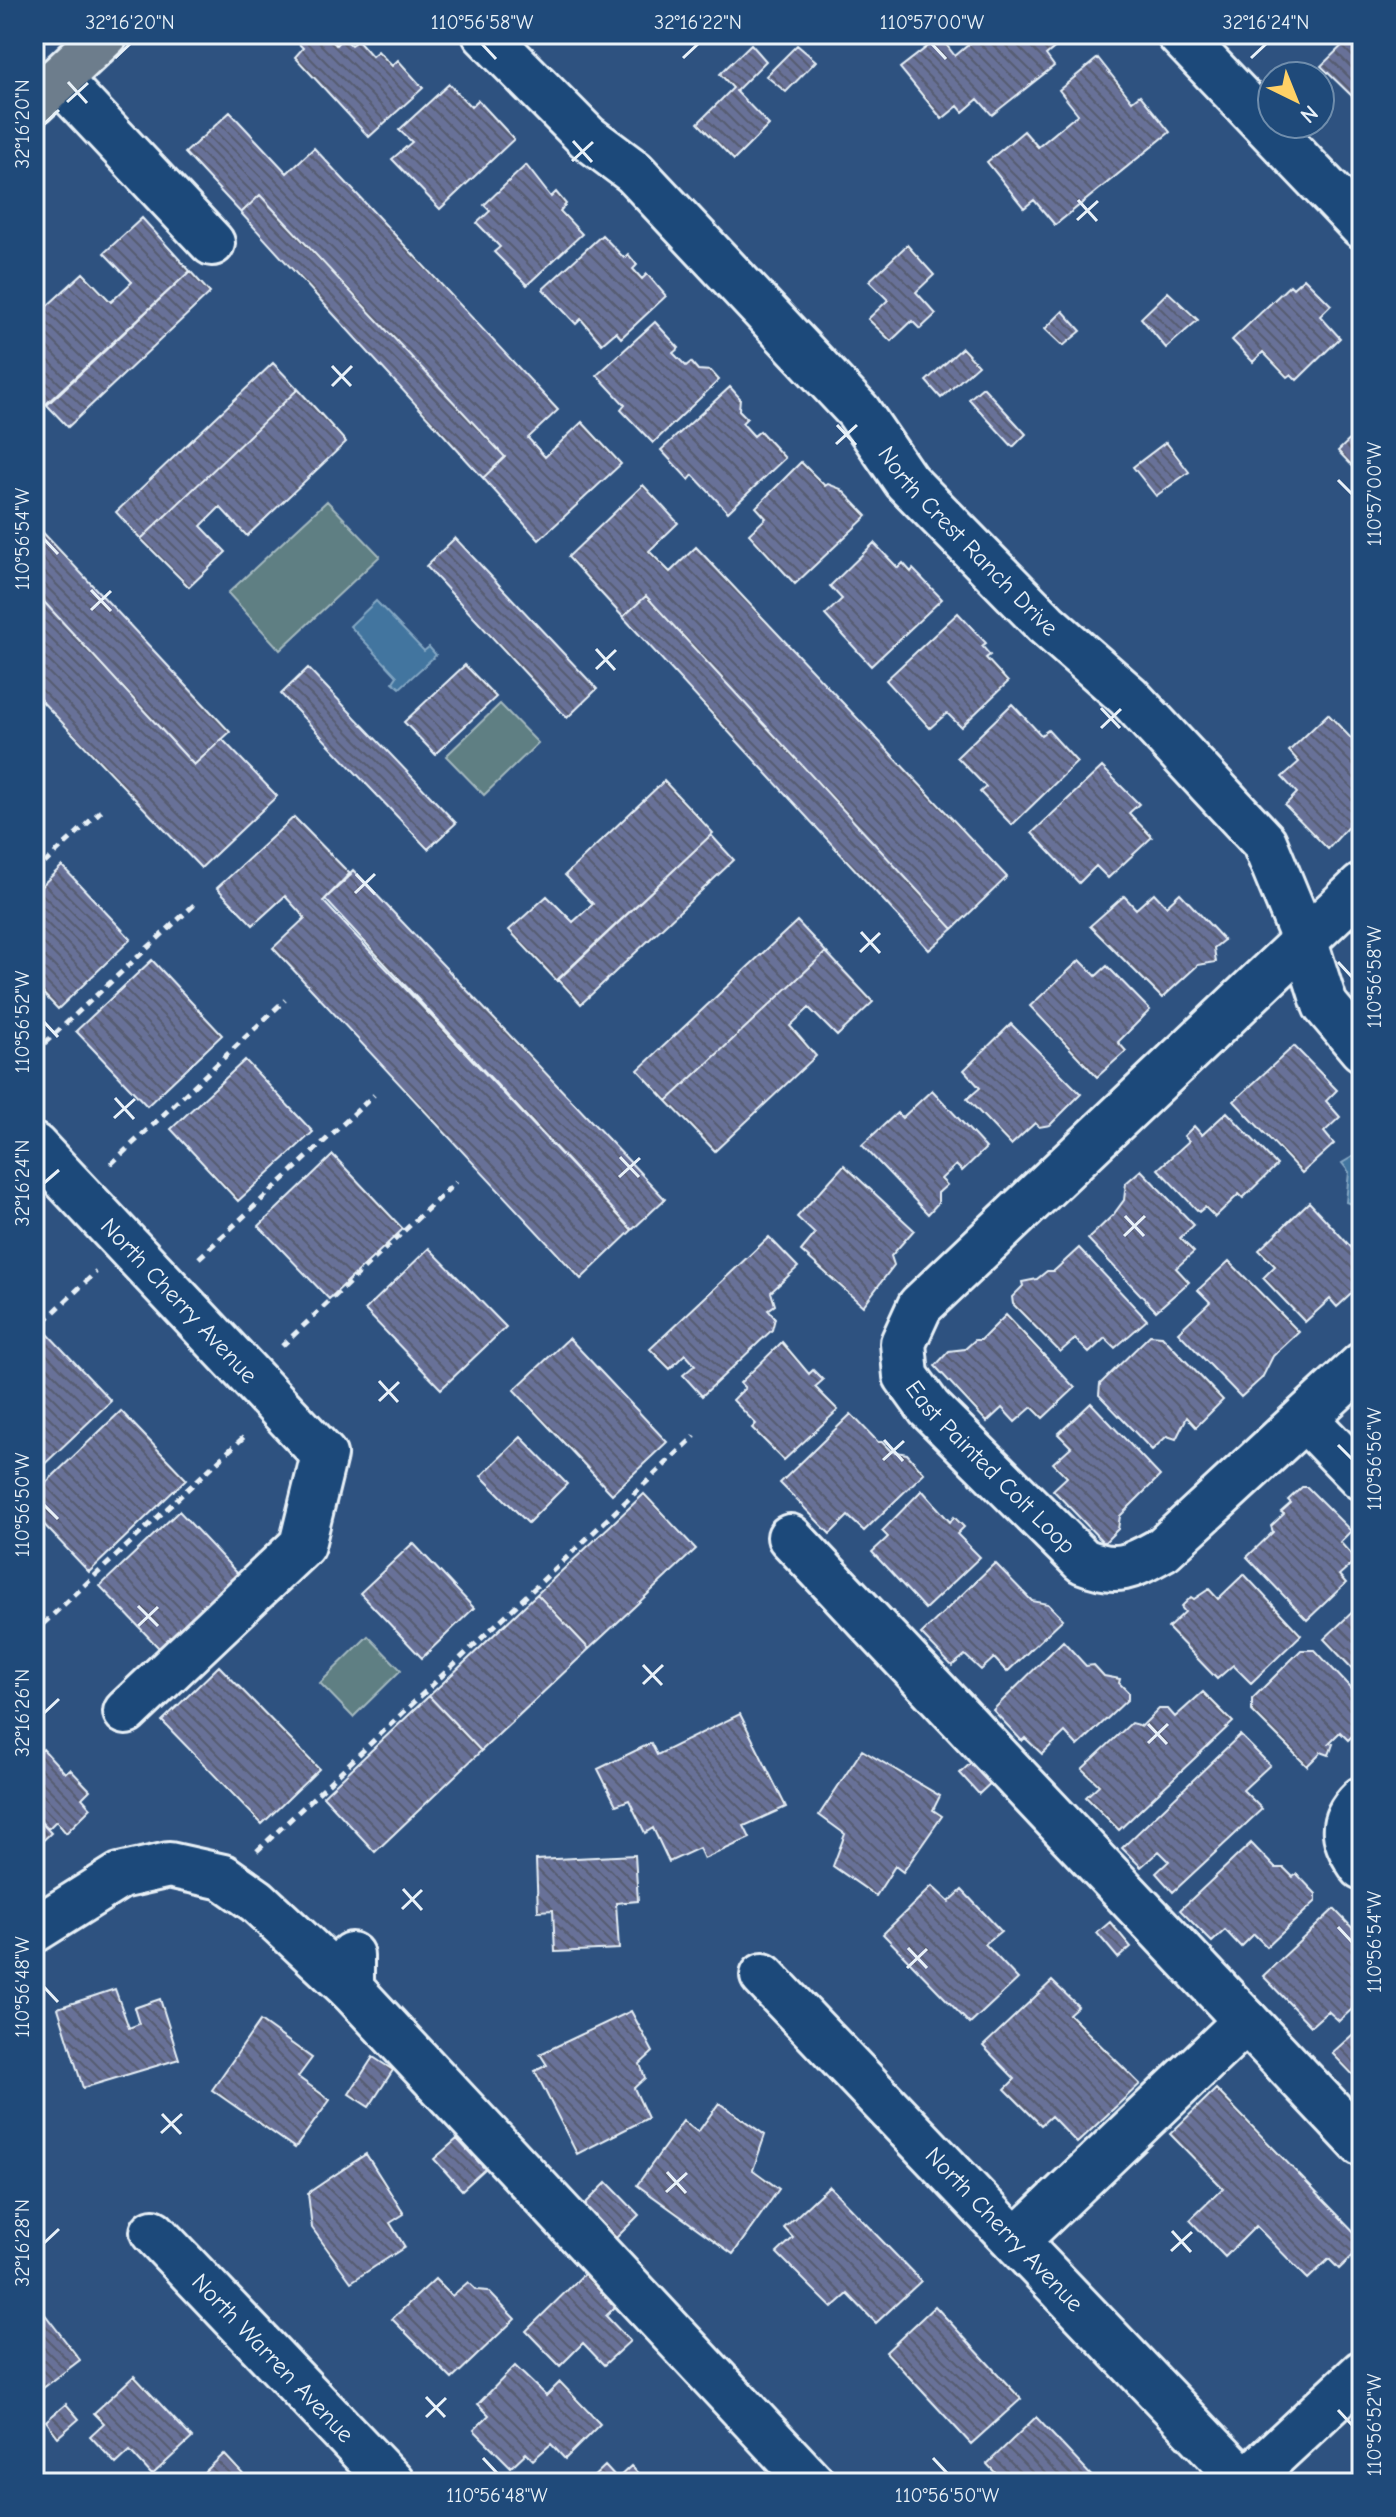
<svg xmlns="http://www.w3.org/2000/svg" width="1396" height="2517" font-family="'Comic Neue',sans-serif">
  <defs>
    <pattern id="building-back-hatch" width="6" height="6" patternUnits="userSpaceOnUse" patternTransform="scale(2)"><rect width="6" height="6" fill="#687198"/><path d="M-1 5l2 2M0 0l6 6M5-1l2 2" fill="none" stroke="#575c71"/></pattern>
  </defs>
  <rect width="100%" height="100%" fill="#2e5280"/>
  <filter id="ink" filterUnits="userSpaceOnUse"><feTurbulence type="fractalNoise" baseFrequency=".0125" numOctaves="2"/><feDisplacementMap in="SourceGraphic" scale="16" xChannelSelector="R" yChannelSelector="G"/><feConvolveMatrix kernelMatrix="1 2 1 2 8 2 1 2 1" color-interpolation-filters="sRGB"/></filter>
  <g filter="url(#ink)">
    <path fill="#5e7f83" stroke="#a3b8be" stroke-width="2" d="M 327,501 L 380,556 L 280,650 L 228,593 Z
      M 500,704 L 538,743 L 484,795 L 446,756 Z
      M 368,1636 L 401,1670 L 353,1717 L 320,1683 Z"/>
    <path fill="#42759f" stroke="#84a7c3" stroke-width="2" d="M 376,601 L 424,651 L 429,647 L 436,655 L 400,688 L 393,682 L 397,676 L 350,626 Z
      M 1359,1153 L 1362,1154 L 1362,1208 L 1346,1202 L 1349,1172 L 1342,1163 Z"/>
    <path fill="url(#building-back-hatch)" stroke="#e8f1f8" stroke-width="2" d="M 296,34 L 326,34 L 336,45 L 343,37 L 351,45 L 358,40 L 372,56 L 378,51 L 392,66 L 398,60 L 423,88 L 369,137 L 295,57 L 303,48 L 292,37 Z
      M 1005,34 L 1007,39 L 1013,34 L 1061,34 L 1065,39 L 1046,55 L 1054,66 L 992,115 L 978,99 L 963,112 L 958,106 L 942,119 L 900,68 L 940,37 L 955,56 L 981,34 Z
      M 1354,34 L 1362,34 L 1362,88 L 1353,97 L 1321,66 Z
      M 751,44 L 766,61 L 736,91 L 769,125 L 734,160 L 698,123 L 733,88 L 720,74 Z
      M 797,45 L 816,61 L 786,92 L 766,76 Z
      M 1098,58 L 1132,101 L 1140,95 L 1170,132 L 1055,225 L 1034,200 L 1024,208 L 987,162 L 1024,131 L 1038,147 L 1078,114 L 1059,90 Z
      M 449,84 L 471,107 L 478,100 L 514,139 L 440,209 L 392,159 L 412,142 L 399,130 Z
      M 230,112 L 287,173 L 314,148 L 558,410 L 528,438 L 545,457 L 582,422 L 621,464 L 539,540 L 483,478 L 505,457 L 260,195 L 241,213 L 185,153 Z
      M 526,165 L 551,197 L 556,192 L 566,204 L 560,211 L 582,234 L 527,285 L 494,252 L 500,247 L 477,223 L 490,211 L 484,205 Z
      M 260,195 L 505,457 L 483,478 L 241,213 Z
      M 142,218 L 190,271 L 34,415 L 34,318 L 83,273 L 111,302 L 132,282 L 104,253 Z
      M 602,235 L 624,258 L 628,254 L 637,265 L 633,269 L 642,279 L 647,274 L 666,296 L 621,338 L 616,332 L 602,344 L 581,319 L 576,324 L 543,289 Z
      M 907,245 L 934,275 L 916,292 L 936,314 L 920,329 L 912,321 L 891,341 L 868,319 L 888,300 L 869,281 Z
      M 190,271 L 210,293 L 68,427 L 47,405 Z
      M 1304,278 L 1331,305 L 1320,316 L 1340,338 L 1297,380 L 1291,374 L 1287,377 L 1263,352 L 1253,362 L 1232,340 L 1290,285 L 1293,288 Z
      M 1168,292 L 1198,320 L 1166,348 L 1141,318 Z
      M 1063,311 L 1081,331 L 1063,346 L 1045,329 Z
      M 655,322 L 679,348 L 673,353 L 686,366 L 691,362 L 698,370 L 711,371 L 719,380 L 653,443 L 621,410 L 625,405 L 597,375 Z
      M 962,348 L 978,365 L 941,398 L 926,381 Z
      M 273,363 L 298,389 L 141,539 L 116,512 Z
      M 730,387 L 740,398 L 739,410 L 747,418 L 742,423 L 754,436 L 760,431 L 785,458 L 728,512 L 693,475 L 689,480 L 661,450 Z
      M 983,387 L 1026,434 L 1013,447 L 969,399 Z
      M 298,389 L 346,442 L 247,536 L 220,507 L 201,526 L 226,552 L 189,587 L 141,539 Z
      M 1362,428 L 1362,476 L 1338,451 Z
      M 1166,442 L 1189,472 L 1156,496 L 1133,467 Z
      M 801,462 L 825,486 L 828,484 L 841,489 L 867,516 L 795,584 L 749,534 L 766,518 L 756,507 Z
      M 643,485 L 678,523 L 649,551 L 670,572 L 696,547 L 1007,877 L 953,929 L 646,596 L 623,617 L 568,557 Z
      M 34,523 L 230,732 L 194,765 L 34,591 Z
      M 455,538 L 597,689 L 567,718 L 426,566 Z
      M 874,543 L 898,568 L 903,563 L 911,572 L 913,569 L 942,599 L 871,666 L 825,615 L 842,599 L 830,586 Z
      M 34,591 L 194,765 L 222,739 L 277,796 L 201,868 L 34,693 Z
      M 646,596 L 953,929 L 929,950 L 623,617 Z
      M 958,613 L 986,643 L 982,646 L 990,655 L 986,658 L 1008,682 L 961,727 L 947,713 L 930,728 L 886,680 Z
      M 465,665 L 496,697 L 435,754 L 404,722 Z
      M 308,668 L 456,823 L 428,849 L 281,694 Z
      M 1012,704 L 1041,735 L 1048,730 L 1077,762 L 1012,825 L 980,792 L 986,787 L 957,757 Z
      M 1328,714 L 1362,750 L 1362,811 L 1328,849 L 1285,805 L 1297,793 L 1282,777 L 1299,762 L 1289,751 Z
      M 1102,767 L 1139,804 L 1129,813 L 1152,837 L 1108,878 L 1096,866 L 1079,883 L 1032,833 Z
      M 664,781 L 713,833 L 557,981 L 509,930 L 547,896 L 573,922 L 593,904 L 565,875 Z
      M 294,817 L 351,875 L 323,901 L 632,1230 L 581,1279 L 273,948 L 305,918 L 285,896 L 253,925 L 217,888 Z
      M 711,835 L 734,860 L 581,1004 L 558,979 Z
      M 62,866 L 131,939 L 58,1009 L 34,984 L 34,893 Z
      M 353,870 L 665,1199 L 632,1230 L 325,899 Z
      M 1154,893 L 1166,906 L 1180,893 L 1224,940 L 1214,948 L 1216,962 L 1198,965 L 1162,998 L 1090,926 L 1124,896 L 1136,909 Z
      M 797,921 L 826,952 L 667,1101 L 638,1070 Z
      M 826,952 L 873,1002 L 837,1036 L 809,1008 L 790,1026 L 816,1056 L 715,1151 L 667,1101 Z
      M 152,960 L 222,1035 L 147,1106 L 76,1031 Z
      M 1080,960 L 1096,976 L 1107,966 L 1150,1010 L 1118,1042 L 1126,1051 L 1097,1077 L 1030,1006 Z
      M 1011,1024 L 1081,1094 L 1050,1125 L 1039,1127 L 1035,1123 L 1011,1145 L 967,1099 L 980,1088 L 964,1070 Z
      M 1294,1046 L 1337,1090 L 1326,1101 L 1340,1117 L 1324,1132 L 1334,1144 L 1302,1173 L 1234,1101 Z
      M 245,1060 L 313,1132 L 238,1201 L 171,1129 Z
      M 932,1090 L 986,1148 L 962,1171 L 956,1165 L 941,1179 L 947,1185 L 938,1193 L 938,1203 L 928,1214 L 862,1145 L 897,1113 L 902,1118 Z
      M 1227,1112 L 1277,1165 L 1243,1198 L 1239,1194 L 1215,1217 L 1205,1207 L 1199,1212 L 1158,1169 L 1189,1141 L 1184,1136 L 1194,1126 L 1202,1135 Z
      M 333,1155 L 403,1229 L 329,1299 L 259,1226 Z
      M 844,1165 L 914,1230 L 891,1256 L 894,1265 L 863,1306 L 801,1251 L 815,1234 L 797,1217 Z
      M 1141,1170 L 1194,1225 L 1180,1238 L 1194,1252 L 1176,1268 L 1189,1282 L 1156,1311 L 1088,1239 L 1113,1215 L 1124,1200 L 1126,1183 Z
      M 1309,1202 L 1362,1259 L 1362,1284 L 1337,1307 L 1330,1299 L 1305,1322 L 1263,1278 L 1275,1266 L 1259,1250 Z
      M 769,1237 L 798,1267 L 771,1292 L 775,1305 L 768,1310 L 775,1318 L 772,1330 L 702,1396 L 683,1375 L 695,1365 L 685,1354 L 670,1369 L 650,1349 Z
      M 429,1248 L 506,1327 L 441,1389 L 365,1310 Z
      M 1079,1248 L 1147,1320 L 1115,1348 L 1105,1338 L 1089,1353 L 1075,1339 L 1060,1352 L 1013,1304 L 1012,1297 L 1023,1286 L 1022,1282 L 1037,1279 L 1047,1271 L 1054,1271 Z
      M 1229,1261 L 1299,1332 L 1273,1356 L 1262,1378 L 1241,1397 L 1178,1332 L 1210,1302 L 1198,1290 Z
      M 1006,1315 L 1075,1388 L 1043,1418 L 1032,1407 L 1015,1422 L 1002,1408 L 987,1422 L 935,1366 L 949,1351 L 965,1349 L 975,1340 L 981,1340 Z
      M 45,1331 L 111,1401 L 34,1474 L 34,1341 Z
      M 1150,1335 L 1162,1336 L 1223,1400 L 1196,1427 L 1187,1417 L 1176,1439 L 1167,1436 L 1152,1450 L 1099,1395 L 1100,1384 Z
      M 569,1338 L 667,1442 L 612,1494 L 514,1390 Z
      M 782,1342 L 809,1374 L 813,1370 L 823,1380 L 815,1387 L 838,1410 L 784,1460 L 752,1428 L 756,1424 L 733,1400 L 745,1388 L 740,1383 Z
      M 1091,1403 L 1160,1476 L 1120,1516 L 1118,1529 L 1104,1543 L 1053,1490 L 1067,1477 L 1053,1463 L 1071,1447 L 1058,1434 Z
      M 121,1411 L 186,1479 L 89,1572 L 34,1514 L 34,1494 Z
      M 851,1414 L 878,1442 L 882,1442 L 891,1451 L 907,1454 L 924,1473 L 864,1531 L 848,1516 L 830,1534 L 780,1483 Z
      M 521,1437 L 567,1484 L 528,1523 L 481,1476 Z
      M 1302,1487 L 1307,1487 L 1351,1531 L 1340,1542 L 1356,1560 L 1339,1575 L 1346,1583 L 1307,1620 L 1247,1557 L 1273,1532 L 1271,1526 L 1284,1514 L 1281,1512 L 1291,1503 L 1288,1500 Z
      M 922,1490 L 950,1522 L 954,1517 L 964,1527 L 957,1534 L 980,1557 L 925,1609 L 872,1552 L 888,1537 L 882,1531 Z
      M 644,1494 L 696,1549 L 589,1649 L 537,1594 Z
      M 179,1511 L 239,1575 L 160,1649 L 100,1586 Z
      M 413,1543 L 474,1608 L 422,1658 L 360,1593 Z
      M 995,1563 L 1032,1601 L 1048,1604 L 1063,1619 L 1007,1672 L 994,1658 L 981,1670 L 965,1655 L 952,1666 L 921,1634 Z
      M 1244,1574 L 1301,1635 L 1251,1683 L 1233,1665 L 1217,1679 L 1168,1628 L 1185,1612 L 1181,1607 L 1191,1597 L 1194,1599 L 1209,1589 L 1218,1599 Z
      M 537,1594 L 589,1649 L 481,1751 L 429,1696 Z
      M 1362,1603 L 1362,1679 L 1324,1639 Z
      M 1063,1641 L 1086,1666 L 1094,1665 L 1104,1676 L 1120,1679 L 1119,1683 L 1128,1692 L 1128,1699 L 1078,1746 L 1065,1732 L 1042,1754 L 1025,1738 L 1022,1741 L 993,1710 Z
      M 1301,1650 L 1315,1650 L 1362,1700 L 1362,1727 L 1348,1740 L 1340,1732 L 1329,1743 L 1333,1744 L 1329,1755 L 1321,1752 L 1307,1766 L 1252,1711 L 1252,1699 Z
      M 219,1666 L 319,1769 L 262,1824 L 162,1721 Z
      M 1203,1692 L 1233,1722 L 1119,1830 L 1086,1797 L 1099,1785 L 1082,1769 L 1131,1723 L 1142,1726 L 1159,1709 L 1168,1709 L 1175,1717 Z
      M 429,1696 L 481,1751 L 375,1852 L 323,1796 Z
      M 740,1714 L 786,1807 L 744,1826 L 750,1838 L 704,1859 L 699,1848 L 669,1862 L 653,1828 L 645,1833 L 629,1800 L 616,1805 L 598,1769 L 651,1743 L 657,1755 Z
      M 1240,1735 L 1270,1765 L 1243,1790 L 1262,1809 L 1173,1892 L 1156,1873 L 1169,1861 L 1159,1851 L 1141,1867 L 1122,1848 Z
      M 43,1749 L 65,1773 L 70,1769 L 90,1790 L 82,1798 L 91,1808 L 66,1833 L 56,1821 L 48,1829 L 34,1815 L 34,1758 Z
      M 862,1750 L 940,1796 L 933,1810 L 942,1816 L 903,1872 L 895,1866 L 876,1896 L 833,1866 L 845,1834 L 819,1815 Z
      M 975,1759 L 996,1778 L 979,1794 L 960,1773 Z
      M 34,1815 L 51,1833 L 34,1849 Z
      M 1251,1843 L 1275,1868 L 1284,1868 L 1293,1877 L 1297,1874 L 1316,1894 L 1316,1901 L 1267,1947 L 1254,1934 L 1241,1947 L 1225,1930 L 1212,1942 L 1180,1910 Z
      M 635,1855 L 638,1901 L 616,1903 L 619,1949 L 555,1952 L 553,1910 L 538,1911 L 536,1860 Z
      M 932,1886 L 949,1902 L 962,1890 L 1001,1931 L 985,1944 L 1018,1979 L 970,2024 L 883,1934 Z
      M 1334,1909 L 1362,1938 L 1358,1941 L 1362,1945 L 1362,2000 L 1339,2021 L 1328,2011 L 1311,2026 L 1263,1976 Z
      M 1110,1922 L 1131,1947 L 1118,1958 L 1097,1933 Z
      M 1052,1981 L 1078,2006 L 1069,2014 L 1140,2084 L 1077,2143 L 1051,2116 L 1041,2125 L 1005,2089 L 1015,2079 L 983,2046 Z
      M 115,1989 L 129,2028 L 139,2024 L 134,2008 L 160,1999 L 179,2059 L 83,2088 L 58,2008 Z
      M 631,2011 L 653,2052 L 640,2064 L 645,2078 L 634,2088 L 648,2118 L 577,2154 L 535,2071 L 547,2065 L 540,2054 Z
      M 260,2021 L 312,2058 L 298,2077 L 330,2100 L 295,2148 L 212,2090 Z
      M 1362,2026 L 1362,2084 L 1332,2053 Z
      M 373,2057 L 393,2070 L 369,2107 L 349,2094 Z
      M 1216,2089 L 1362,2240 L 1362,2247 L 1339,2269 L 1329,2259 L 1308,2279 L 1256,2226 L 1225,2257 L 1190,2220 L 1223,2188 L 1170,2134 Z
      M 719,2103 L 765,2135 L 753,2170 L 779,2189 L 733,2254 L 637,2185 L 683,2121 L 698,2132 Z
      M 457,2139 L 485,2169 L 462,2190 L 434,2159 Z
      M 366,2154 L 404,2214 L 390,2223 L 405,2247 L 351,2282 L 312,2228 L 308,2193 Z
      M 607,2182 L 639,2215 L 614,2240 L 581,2208 Z
      M 829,2186 L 921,2281 L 876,2323 L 848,2294 L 832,2308 L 777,2253 L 793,2238 L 784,2228 Z
      M 590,2268 L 622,2300 L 606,2316 L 630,2341 L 604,2365 L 583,2343 L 560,2366 L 526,2331 Z
      M 435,2279 L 452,2296 L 468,2282 L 476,2290 L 488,2291 L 515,2319 L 452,2379 L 392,2319 Z
      M 34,2300 L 80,2360 L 34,2395 Z
      M 935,2306 L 1021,2399 L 971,2444 L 886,2352 Z
      M 515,2366 L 546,2396 L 560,2382 L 600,2424 L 565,2459 L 551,2444 L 533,2460 L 526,2453 L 511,2467 L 474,2430 L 489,2415 L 478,2404 Z
      M 134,2376 L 192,2438 L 152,2475 L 130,2451 L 116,2464 L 90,2436 L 104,2423 L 94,2413 Z
      M 66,2404 L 79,2419 L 58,2437 L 46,2421 Z
      M 1036,2417 L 1098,2483 L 1005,2483 L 987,2464 Z
      M 224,2454 L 251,2483 L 193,2483 Z
      M 605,2466 L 617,2479 L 631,2466 L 647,2483 L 587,2483 Z"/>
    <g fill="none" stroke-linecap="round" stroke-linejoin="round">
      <defs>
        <g id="minor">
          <path id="s1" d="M 485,34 L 587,137 L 634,172 L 858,411 L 906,481 L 1046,624 L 1128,696 L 1264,842 L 1304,939 L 1325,1005 L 1362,1049"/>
          <path d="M 1179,34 L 1362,226"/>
          <path d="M 58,79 L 212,243"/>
          <path id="s2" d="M 1362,886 L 920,1306 L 903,1343 L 906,1376 L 929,1408 L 1083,1561 C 1118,1575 1131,1567 1163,1549 L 1362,1365"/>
          <path id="s3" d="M 34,1146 L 324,1455 L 302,1545 L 126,1712"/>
          <path d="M 1305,1419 L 1362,1478"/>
          <path d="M 790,1537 L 1362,2144"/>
          <path d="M 1362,1799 C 1337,1823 1344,1841 1362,1867"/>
          <path d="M 34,1930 L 120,1876 L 169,1865 L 223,1877 L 257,1901 L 351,1989"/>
          <path d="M 351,1955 L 351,1989 L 812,2483"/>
          <path id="s4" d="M 763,1976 L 1245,2482"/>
          <path id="s5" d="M 153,2232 L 392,2483"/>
          <path d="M 1016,2241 L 1246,2021"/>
          <path d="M 1244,2483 L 1362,2373"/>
        </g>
        <path id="major" d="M 34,102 L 106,34"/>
      </defs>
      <use href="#minor" stroke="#e8f1f8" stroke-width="50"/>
      <use href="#major" stroke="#e8f1f8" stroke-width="50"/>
      <path stroke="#e8f1f8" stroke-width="5" stroke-dasharray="8 6" stroke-linecap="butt" d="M 34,873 L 104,808
        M 34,1053 L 195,904
        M 111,1164 L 285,1000
        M 199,1258 L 374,1095
        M 34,1331 L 96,1272
        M 282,1346 L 456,1182
        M 43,1624 L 247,1434
        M 257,1851 L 695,1436"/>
      <use href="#minor" stroke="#1f4a7a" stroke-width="44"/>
      <use href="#major" stroke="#6d7d8c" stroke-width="44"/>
    </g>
  </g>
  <path fill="none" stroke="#e8f1f8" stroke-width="3" d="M 482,44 L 496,59M 932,44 L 946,59M 115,58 L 130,44M 683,58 L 698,44M 1251,58 L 1266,44M 68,82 L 87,103M 67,102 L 88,83M 44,124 L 59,110M 573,141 L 592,162M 572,161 L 593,142M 1078,200 L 1097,221M 1077,220 L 1098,201M 332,366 L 351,386M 332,386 L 352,366M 837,425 L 856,445M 836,444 L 857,425M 1338,480 L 1352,494M 44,539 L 58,554M 91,590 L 111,611M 91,610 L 111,591M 596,649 L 615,670M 596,669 L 616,650M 1101,708 L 1120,728M 1101,728 L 1121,709M 356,874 L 375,894M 355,893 L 375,874M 861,932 L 880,953M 860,952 L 880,933M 1338,962 L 1352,977M 44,1022 L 58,1037M 115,1098 L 134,1119M 114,1118 L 135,1099M 620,1157 L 639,1177M 619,1177 L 640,1158M 44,1183 L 59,1170M 1125,1216 L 1144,1236M 1124,1236 L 1145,1216M 379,1381 L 398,1402M 379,1401 L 399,1382M 884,1440 L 903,1461M 1338,1445 L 1352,1459M 883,1460 L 904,1441M 44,1505 L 58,1519M 138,1606 L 158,1626M 138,1626 L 158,1607M 643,1665 L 662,1685M 643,1684 L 663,1665M 44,1713 L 59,1699M 1148,1724 L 1167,1744M 1148,1743 L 1168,1724M 403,1889 L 422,1910M 402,1909 L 422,1890M 1338,1927 L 1352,1942M 908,1948 L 927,1968M 907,1968 L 927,1949M 44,1987 L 58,2002M 162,2114 L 181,2134M 161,2133 L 182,2114M 667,2172 L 686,2193M 666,2192 L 687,2173M 1172,2231 L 1191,2252M 44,2243 L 59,2229M 1171,2251 L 1192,2232M 426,2397 L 445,2417M 1338,2410 L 1352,2425M 426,2417 L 446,2398M 483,2458 L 497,2473M 933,2458 L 947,2473"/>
  <g text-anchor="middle" stroke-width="8" stroke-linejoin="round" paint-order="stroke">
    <g font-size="24" fill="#e8f1f8" stroke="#1f4a7a">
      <text dy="8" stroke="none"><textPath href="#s1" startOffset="702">North Crest Ranch Drive</textPath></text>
      <text dy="8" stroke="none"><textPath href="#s3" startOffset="212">North Cherry Avenue</textPath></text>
      <text dy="8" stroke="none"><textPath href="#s2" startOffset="808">East Painted Colt Loop</textPath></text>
      <text dy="8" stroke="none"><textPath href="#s4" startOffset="350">North Cherry Avenue</textPath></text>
      <text dy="8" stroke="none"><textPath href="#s5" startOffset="174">North Warren Avenue</textPath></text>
    </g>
  </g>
  <rect width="1396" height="2517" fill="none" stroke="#1f4a7a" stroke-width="88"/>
  <g transform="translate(1296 100) rotate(137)"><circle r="38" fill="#1f4a7a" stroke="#6f8dac" stroke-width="2"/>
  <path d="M0-6L14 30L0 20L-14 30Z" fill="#ffd166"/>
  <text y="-12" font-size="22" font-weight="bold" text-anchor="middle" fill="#e8f1f8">N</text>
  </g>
  <rect x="44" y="44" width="1308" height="2429" fill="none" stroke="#e8f1f8" stroke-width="3"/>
  <g font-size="20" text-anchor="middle" fill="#e8f1f8">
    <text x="130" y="29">32°16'20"N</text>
    <text x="482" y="29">110°56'58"W</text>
    <text x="698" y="29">32°16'22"N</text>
    <text x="932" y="29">110°57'00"W</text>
    <text x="1266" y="29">32°16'24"N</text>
    <text transform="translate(22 124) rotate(-90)" y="7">32°16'20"N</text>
    <text transform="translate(1374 494) rotate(-90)" y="7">110°57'00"W</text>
    <text transform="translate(22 539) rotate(-90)" y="7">110°56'54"W</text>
    <text transform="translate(1374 977) rotate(-90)" y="7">110°56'58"W</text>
    <text transform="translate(22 1022) rotate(-90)" y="7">110°56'52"W</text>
    <text transform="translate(22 1183) rotate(-90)" y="7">32°16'24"N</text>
    <text transform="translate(1374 1459) rotate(-90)" y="7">110°56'56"W</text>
    <text transform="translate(22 1505) rotate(-90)" y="7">110°56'50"W</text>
    <text transform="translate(22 1713) rotate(-90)" y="7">32°16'26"N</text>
    <text transform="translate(1374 1942) rotate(-90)" y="7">110°56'54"W</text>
    <text transform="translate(22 1987) rotate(-90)" y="7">110°56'48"W</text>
    <text transform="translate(22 2243) rotate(-90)" y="7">32°16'28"N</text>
    <text transform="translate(1374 2425) rotate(-90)" y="7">110°56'52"W</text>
    <text x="497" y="2502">110°56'48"W</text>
    <text x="947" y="2502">110°56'50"W</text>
  </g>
</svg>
